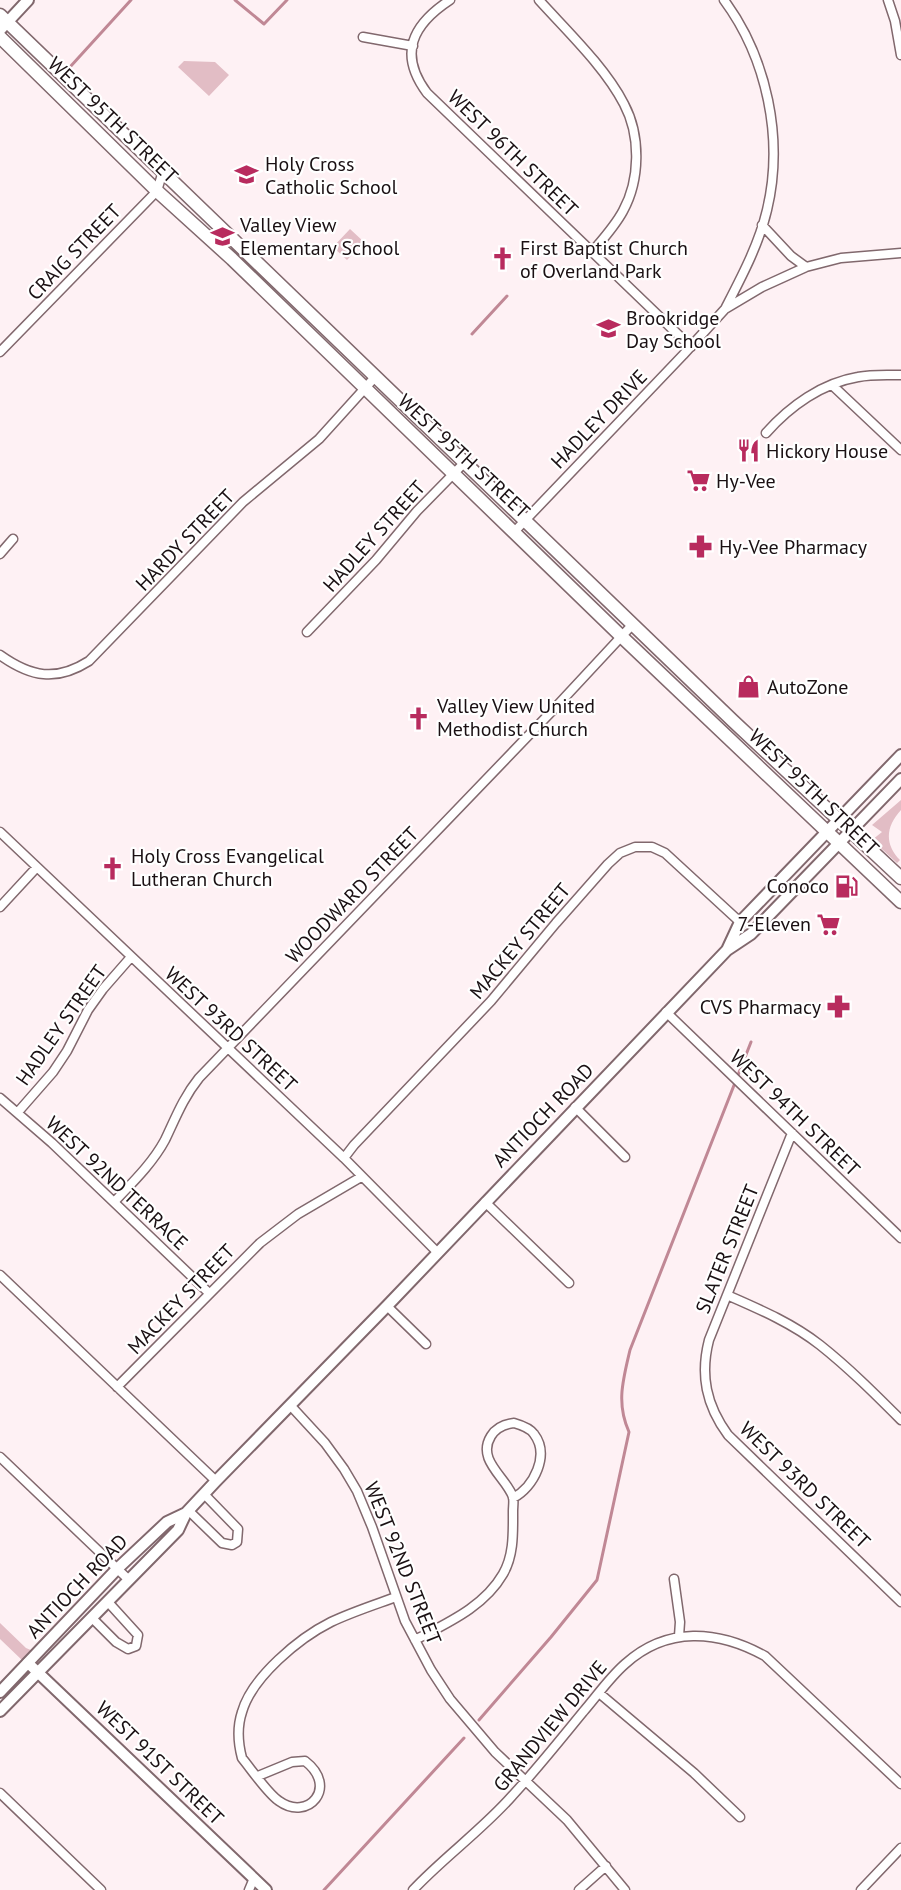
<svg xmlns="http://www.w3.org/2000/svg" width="901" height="1890" font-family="'PT Sans',sans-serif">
  <rect width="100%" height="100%" fill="#fef1f4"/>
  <path fill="#e2bdc5" d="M 184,61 L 215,62 L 229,75 L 209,96 L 178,67 Z
    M 350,229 L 364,242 L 347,260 L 333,247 Z
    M 901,800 L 901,810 C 886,826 884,844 900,860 L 897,863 L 872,840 L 882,832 L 872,825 Z
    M 0,1623 L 26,1648 L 33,1651 L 24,1662 L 0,1639 Z"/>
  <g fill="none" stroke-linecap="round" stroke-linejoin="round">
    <path stroke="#c08895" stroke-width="3" d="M 235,0 L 264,24 L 287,0
      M 70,67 L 131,0
      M 472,334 L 507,296
      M 479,1720 L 551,1637 L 597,1580 L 629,1432 C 616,1403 623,1380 630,1350 L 751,1042
      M 324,1890 L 464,1738"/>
    <defs>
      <path id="minor" d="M 450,0 C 412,25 398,54 427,93 L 691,347
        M 539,0 C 567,31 605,67 624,104 C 641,136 640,180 623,211 C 615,226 603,239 592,252
        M 724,0 C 767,58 784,139 767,210 C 759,244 742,276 726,307
        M 888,0 L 895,21 L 901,55
        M 363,37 L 413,46
        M 762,225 L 791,256 L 806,267
        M 0,352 L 157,191 L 163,171
        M 832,385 L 901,450
        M 766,433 C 790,406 822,383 858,377 C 872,374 887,375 901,375
        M 515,531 L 683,355 L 725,309 L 762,287 L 806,267 L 841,258 L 901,253
        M 0,554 L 13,539
        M 307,632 L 376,560 L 417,511 L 465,462
        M 0,655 C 31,677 56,682 89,661 L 243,502 L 319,439 L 376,376
        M 0,832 L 344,1158 L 437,1252
        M 0,907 L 37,867
        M 666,1012 L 901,1238
        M 0,1098 L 52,1143 L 209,1293
        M 575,1107 L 625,1157
        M 18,1112 L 53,1072 L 67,1051 L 88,1010 L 103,989 L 131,957
        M 792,1133 L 709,1340 C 700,1375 706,1405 728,1435 L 901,1602
        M 344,1158 L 354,1145 L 491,1001 L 556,923 L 608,864 L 620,853 L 635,847 L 652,847 L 665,853 L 740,922
        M 114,1202 C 132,1183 152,1164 165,1140 C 176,1117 183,1098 199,1078 L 553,710 L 633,624
        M 485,1202 L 569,1283
        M 0,1275 L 216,1481
        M 727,1295 C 759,1309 792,1323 820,1345 C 849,1368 875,1394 901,1420
        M 387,1306 L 426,1344
        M 117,1387 L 260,1243 L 298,1214 L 361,1177
        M 290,1405 L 325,1443 L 344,1469 L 357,1491 L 372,1527 L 405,1621 L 431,1670 L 450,1699 L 495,1752 L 567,1820 L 625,1890
        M 0,1457 L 129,1580
        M 189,1511 L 222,1543 L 232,1545 L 237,1542 L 238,1529 L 204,1494
        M 674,1579 L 680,1622 L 679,1636
        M 92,1618 L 116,1642 L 128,1649 L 136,1646 L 138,1635 L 108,1602
        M 415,1640 C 447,1623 484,1607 503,1574 C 514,1555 513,1533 513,1511 C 513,1507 514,1501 513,1497 C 506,1477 476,1460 491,1436 C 496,1428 505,1424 514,1423 C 521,1425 530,1428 534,1434 C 550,1455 534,1487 513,1498
        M 599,1693 L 694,1773 L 740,1817
        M 258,1776 L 292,1762 L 305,1761 C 339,1787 308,1822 279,1801 C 268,1794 251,1769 242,1758 C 238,1743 237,1727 242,1712 C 252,1677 299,1638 331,1622 C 352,1612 374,1605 396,1597
        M 0,1793 L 101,1890
        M 249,1890 L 254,1878
        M 413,1890 C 444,1857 482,1830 512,1796 C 537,1769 560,1740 583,1712 C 597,1696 609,1678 625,1664 C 667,1626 718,1630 765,1656 L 901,1784
        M 579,1890 L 606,1866
        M 861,1890 L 901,1848"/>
      <path id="tertiary" d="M 0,30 L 28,0
        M 28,1663 L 266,1890"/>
      <path id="secondary" d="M 727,950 L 740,922 L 901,755
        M 0,1692 L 117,1569 L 167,1522 L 186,1513
        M 0,1711 L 178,1530 L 186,1513 L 216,1481 L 387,1306 L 727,950 L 751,934 L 901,779"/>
      <path id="primary" d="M 0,15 L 733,721 L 901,878
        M 0,37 L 157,191 L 232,259 L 622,637 L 901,902"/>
    </defs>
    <use href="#minor" stroke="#81686d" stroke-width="11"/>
    <use href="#tertiary" stroke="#81686d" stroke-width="14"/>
    <use href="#secondary" stroke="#81686d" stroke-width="14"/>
    <use href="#primary" stroke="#81686d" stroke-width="15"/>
    <use href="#minor" stroke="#fff" stroke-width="8"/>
    <use href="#tertiary" stroke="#fff" stroke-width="10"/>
    <use href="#secondary" stroke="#fff" stroke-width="10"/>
    <use href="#primary" stroke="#fff" stroke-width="12"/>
  </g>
  <defs>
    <symbol id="school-bare" viewBox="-9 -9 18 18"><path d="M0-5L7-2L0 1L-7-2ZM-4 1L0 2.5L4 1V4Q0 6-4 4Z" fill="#b82b5e" stroke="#fff" stroke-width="2.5" paint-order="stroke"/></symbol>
    <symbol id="church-bare" viewBox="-9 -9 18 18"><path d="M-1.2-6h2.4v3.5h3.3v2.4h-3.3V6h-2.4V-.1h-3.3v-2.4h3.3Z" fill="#b82b5e" stroke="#fff" stroke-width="2.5" paint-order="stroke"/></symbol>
    <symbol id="restaurant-bare" viewBox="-9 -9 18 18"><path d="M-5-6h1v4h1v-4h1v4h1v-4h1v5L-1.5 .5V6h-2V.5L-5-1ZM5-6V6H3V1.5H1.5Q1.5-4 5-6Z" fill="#b82b5e" stroke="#fff" stroke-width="2.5" paint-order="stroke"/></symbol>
    <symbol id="supermarket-bare" viewBox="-9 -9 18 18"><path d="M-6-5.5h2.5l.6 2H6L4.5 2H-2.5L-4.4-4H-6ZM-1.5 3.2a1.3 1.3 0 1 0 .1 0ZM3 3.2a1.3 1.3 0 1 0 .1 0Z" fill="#b82b5e" stroke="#fff" stroke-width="2.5" paint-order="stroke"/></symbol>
    <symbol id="pharmacy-bare" viewBox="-9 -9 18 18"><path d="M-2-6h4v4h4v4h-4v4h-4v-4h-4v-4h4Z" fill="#b82b5e" stroke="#fff" stroke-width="2.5" paint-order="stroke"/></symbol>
    <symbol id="shop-bare" viewBox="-9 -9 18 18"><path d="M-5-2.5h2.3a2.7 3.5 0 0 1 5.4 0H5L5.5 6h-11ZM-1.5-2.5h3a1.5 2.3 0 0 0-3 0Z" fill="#b82b5e" stroke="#fff" stroke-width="2.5" paint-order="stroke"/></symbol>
    <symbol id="fuel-bare" viewBox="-9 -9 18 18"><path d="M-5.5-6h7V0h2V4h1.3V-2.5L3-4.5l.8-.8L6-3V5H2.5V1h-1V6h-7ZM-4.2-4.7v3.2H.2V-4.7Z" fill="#b82b5e" stroke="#fff" stroke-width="2.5" paint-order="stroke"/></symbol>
  </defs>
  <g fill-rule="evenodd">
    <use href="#school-bare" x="230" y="158" width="33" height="33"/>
    <use href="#school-bare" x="206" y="220" width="33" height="33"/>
    <use href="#church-bare" x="486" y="242" width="33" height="33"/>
    <use href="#school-bare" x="592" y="312" width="33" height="33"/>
    <use href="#restaurant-bare" x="732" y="434" width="33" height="33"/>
    <use href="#supermarket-bare" x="682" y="464" width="33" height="33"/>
    <use href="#pharmacy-bare" x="684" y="530" width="33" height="33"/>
    <use href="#shop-bare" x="732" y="670" width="33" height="33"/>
    <use href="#church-bare" x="402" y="702" width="33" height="33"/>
    <use href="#church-bare" x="96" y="852" width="33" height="33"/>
    <use href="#fuel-bare" x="830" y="870" width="33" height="33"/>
    <use href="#supermarket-bare" x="812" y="908" width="33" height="33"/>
    <use href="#pharmacy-bare" x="822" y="990" width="33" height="33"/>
  </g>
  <g text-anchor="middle" stroke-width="4.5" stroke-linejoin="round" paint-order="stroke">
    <g font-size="20" fill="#1a1013" stroke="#fff">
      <text transform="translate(113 120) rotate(44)" y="7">WEST 95TH STREET</text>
      <text transform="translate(513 153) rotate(44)" y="7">WEST 96TH STREET</text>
      <text transform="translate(74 252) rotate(-46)" y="7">CRAIG STREET</text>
      <text transform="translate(599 419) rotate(-46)" y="7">HADLEY DRIVE</text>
      <text transform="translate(464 456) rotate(43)" y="7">WEST 95TH STREET</text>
      <text transform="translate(374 536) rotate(-48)" y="7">HADLEY STREET</text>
      <text transform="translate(185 540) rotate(-46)" y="7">HARDY STREET</text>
      <text transform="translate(814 792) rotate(44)" y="7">WEST 95TH STREET</text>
      <text transform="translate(352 895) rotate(-46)" y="7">WOODWARD STREET</text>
      <text transform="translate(520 941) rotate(-50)" y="7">MACKEY STREET</text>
      <text transform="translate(61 1025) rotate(-55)" y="7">HADLEY STREET</text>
      <text transform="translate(231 1029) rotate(43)" y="7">WEST 93RD STREET</text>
      <text transform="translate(795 1113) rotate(44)" y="7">WEST 94TH STREET</text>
      <text transform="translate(543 1115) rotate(-46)" y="7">ANTIOCH ROAD</text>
      <text transform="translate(117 1183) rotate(43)" y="7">WEST 92ND TERRACE</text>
      <text transform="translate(727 1249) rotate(-68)" y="7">SLATER STREET</text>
      <text transform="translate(181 1299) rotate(-46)" y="7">MACKEY STREET</text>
      <text transform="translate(805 1485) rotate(44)" y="7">WEST 93RD STREET</text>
      <text transform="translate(403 1563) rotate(68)" y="7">WEST 92ND STREET</text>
      <text transform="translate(77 1586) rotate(-46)" y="7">ANTIOCH ROAD</text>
      <text transform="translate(550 1726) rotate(-50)" y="7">GRANDVIEW DRIVE</text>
      <text transform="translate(160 1763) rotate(44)" y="7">WEST 91ST STREET</text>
    </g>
    <g font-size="20" fill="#1a1013" stroke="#fff" text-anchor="start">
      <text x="265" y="171">Holy Cross<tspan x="265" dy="23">Catholic School</tspan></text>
      <text x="240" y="232">Valley View<tspan x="240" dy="23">Elementary School</tspan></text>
      <text x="520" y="255">First Baptist Church<tspan x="520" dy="23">of Overland Park</tspan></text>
      <text x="626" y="325">Brookridge<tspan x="626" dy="23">Day School</tspan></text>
      <text x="766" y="458">Hickory House</text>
      <text x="716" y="488">Hy-Vee</text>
      <text x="719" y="554">Hy-Vee Pharmacy</text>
      <text x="767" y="694">AutoZone</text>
      <text x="437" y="713">Valley View United<tspan x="437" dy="23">Methodist Church</tspan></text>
      <text x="131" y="863">Holy Cross Evangelical<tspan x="131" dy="23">Lutheran Church</tspan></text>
      <text x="829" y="893" text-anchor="end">Conoco</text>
      <text x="811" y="931" text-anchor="end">7-Eleven</text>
      <text x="821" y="1014" text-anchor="end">CVS Pharmacy</text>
    </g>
  </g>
</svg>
